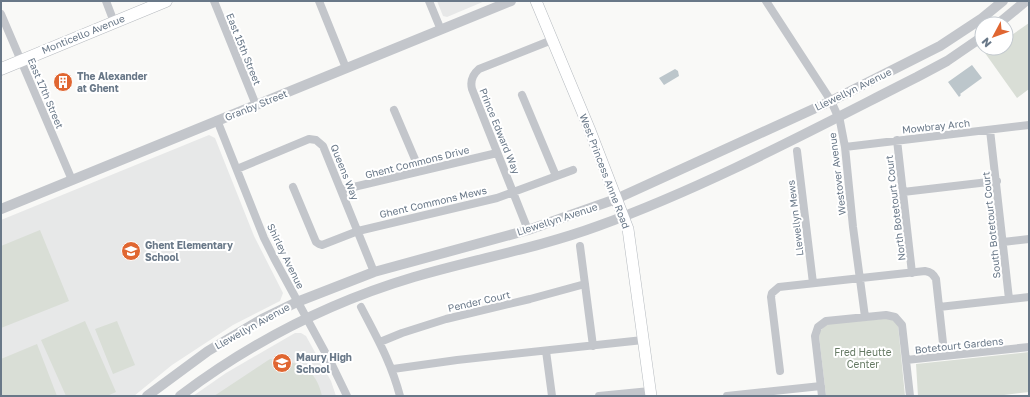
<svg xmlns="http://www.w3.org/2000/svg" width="1030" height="397" font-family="'Golos Text',sans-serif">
  <rect width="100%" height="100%" fill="#f9f9f7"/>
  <path fill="#e7e8e8" d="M 437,1 L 485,1 L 447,17 L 443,16 Z
    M 209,135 L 215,138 L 254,236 L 283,293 L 280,301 L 233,325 L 172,365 L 134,396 L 1,396 L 1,220 Z
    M 295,333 L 301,333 L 306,336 L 331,381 L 336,396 L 193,396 L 226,373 Z"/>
  <path fill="#d9ded6" d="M 1029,23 L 1029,89 L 1017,98 L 985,53 L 993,48 L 1006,48 L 1006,39 Z
    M 40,230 L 69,301 L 1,328 L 1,246 Z
    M 892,318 L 898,325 L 905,396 L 826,396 L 819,336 L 820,331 L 827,324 Z
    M 85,321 L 116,392 L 107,396 L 66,396 L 41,340 Z
    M 117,321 L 135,365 L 113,374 L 95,329 Z
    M 37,344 L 57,396 L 1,396 L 1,359 Z
    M 1029,352 L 1029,392 L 996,396 L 918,396 L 916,364 Z
    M 270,359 C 297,361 316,367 322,396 L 214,396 Z"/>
  <path fill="#bcc6cb" d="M 972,65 L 982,78 L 960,94 L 961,95 L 959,97 L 948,82 Z
    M 675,69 L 678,71 L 679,76 L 664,85 L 659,78 Z"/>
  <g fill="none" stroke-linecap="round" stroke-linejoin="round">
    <defs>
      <path id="secondary" d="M 536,1 L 589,128 L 628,229 L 651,396"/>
      <path id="primary" d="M 1,69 L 166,1"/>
    </defs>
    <use href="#secondary" stroke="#b5babf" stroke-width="12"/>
    <use href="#primary" stroke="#b6babf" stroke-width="13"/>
    <path stroke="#c3c6cb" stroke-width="8" d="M 106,1 L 114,22
      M 214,1 L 256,105
      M 319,1 L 346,68
      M 429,1 L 441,30
      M 766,1 L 831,101 L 840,121 L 845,147 L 853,227 L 865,317
      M 1,14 L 72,180
      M 522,95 L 556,176
      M 394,110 L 420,171
      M 217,120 L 264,238 L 274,258 L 332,365 L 347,396
      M 990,130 L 1009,299
      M 897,140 L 912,273
      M 845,147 L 1029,125
      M 797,151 L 813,283
      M 237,169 L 309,139 L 316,140 L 323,146 L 374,272
      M 293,187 L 316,242 L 319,244 L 322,245 L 358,231 L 497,198 L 573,170
      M 341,190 L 497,153
      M 903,192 L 997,181
      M 528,230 L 472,89 C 470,81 472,75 479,69 L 552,40
      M 1003,242 L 1029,239
      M 580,246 L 593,346
      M 361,307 C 377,338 391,362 400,396
      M 939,307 L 1029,297
      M 380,342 L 402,333 L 446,319 L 530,299 L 585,284
      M 546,351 L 552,396
      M 906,360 L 1029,347
      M 393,369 L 457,360 L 643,340
      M 780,371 L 771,297 L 772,293 L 779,287 L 925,271 C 931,272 933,274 936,279 L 943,343
      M 599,396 L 650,391
      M 727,396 L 821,386
      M 822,396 L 815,336 L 818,327 L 826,321 L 886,315 L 895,317 L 902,325 L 910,396"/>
    <path stroke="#c3c6cb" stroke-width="10" d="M 998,24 L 1026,1
      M 1,209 L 511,1
      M 147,396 L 208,351 L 262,319 L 297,302 L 374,272 L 528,230 L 616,199 L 831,101 L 940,46 L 981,19 L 1003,1
      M 180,396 C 250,343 330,302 414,277 C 475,259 538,248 598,226 C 708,186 812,130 917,77 L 947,61 L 982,37"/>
    <use href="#secondary" stroke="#fff" stroke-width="11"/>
    <use href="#primary" stroke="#fff" stroke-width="12"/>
  </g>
  <defs>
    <symbol id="building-disc" viewBox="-11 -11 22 22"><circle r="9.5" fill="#e06631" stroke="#fff"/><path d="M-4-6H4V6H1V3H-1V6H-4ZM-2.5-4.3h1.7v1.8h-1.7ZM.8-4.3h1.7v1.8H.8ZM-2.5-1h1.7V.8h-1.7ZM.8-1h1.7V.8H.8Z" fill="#fff"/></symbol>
    <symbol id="school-disc" viewBox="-11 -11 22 22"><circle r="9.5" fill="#e06631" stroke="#fff"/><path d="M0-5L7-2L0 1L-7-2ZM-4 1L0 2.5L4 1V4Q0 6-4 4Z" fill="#fff"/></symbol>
  </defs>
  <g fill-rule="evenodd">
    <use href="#building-disc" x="52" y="71" width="22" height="22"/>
    <use href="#school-disc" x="120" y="240" width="22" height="22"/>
    <use href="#school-disc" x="271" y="352" width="22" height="22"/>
  </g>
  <g text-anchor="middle" stroke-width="4" stroke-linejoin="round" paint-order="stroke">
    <g font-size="10" fill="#697888" stroke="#fff">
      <text transform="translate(83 34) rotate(-22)" y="4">Monticello Avenue</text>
      <text transform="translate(244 49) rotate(68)" y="4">East 15th Street</text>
      <text transform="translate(853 89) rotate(-26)" y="4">Llewellyn Avenue</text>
      <text transform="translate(46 93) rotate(67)" y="4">East 17th Street</text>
      <text transform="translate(256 105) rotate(-22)" y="4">Granby Street</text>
      <text transform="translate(936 126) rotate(-6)" y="4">Mowbray Arch</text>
      <text transform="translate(500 131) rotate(68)" y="4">Prince Edward Way</text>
      <text transform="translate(417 162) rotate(-14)" y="4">Ghent Commons Drive</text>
      <text transform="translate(605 171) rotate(69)" y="4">West Princess Anne Road</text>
      <text transform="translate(345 172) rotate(68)" y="4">Queens Way</text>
      <text transform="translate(837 174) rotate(-97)" y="4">Westover Avenue</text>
      <text transform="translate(433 202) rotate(-13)" y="4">Ghent Commons Mews</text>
      <text transform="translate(895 208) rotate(-97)" y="4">North Botetourt Court</text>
      <text transform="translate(795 218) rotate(-97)" y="4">Llewellyn Mews</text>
      <text transform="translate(557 219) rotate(-18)" y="4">Llewellyn Avenue</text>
      <text transform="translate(991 225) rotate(-96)" y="4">South Botetourt Court</text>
      <text transform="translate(286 256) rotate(64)" y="4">Shirley Avenue</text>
      <text transform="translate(479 301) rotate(-13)" y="4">Pender Court</text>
      <text transform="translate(252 326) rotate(-29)" y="4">Llewellyn Avenue</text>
      <text transform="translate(959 345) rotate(-6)" y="4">Botetourt Gardens</text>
    </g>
    <g font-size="10" font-weight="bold" fill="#697888" stroke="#fff" text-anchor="start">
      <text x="77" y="80">The Alexander<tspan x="77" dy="12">at Ghent</tspan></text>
      <text x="145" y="249">Ghent Elementary<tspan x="145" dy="12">School</tspan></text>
      <text x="296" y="361">Maury High<tspan x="296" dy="12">School</tspan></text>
    </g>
    <g font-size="10" fill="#667a64" stroke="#fff">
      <text x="863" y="356">Fred Heutte<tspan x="863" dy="12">Center</tspan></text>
    </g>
  </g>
  <rect width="1030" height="397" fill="none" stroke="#697888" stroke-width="4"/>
  <g transform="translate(994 36) rotate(229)"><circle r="19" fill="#ffffff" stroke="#c3c9cf"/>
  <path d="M0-3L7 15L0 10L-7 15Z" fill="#e06631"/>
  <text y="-6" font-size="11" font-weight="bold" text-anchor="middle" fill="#697888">N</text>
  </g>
</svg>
